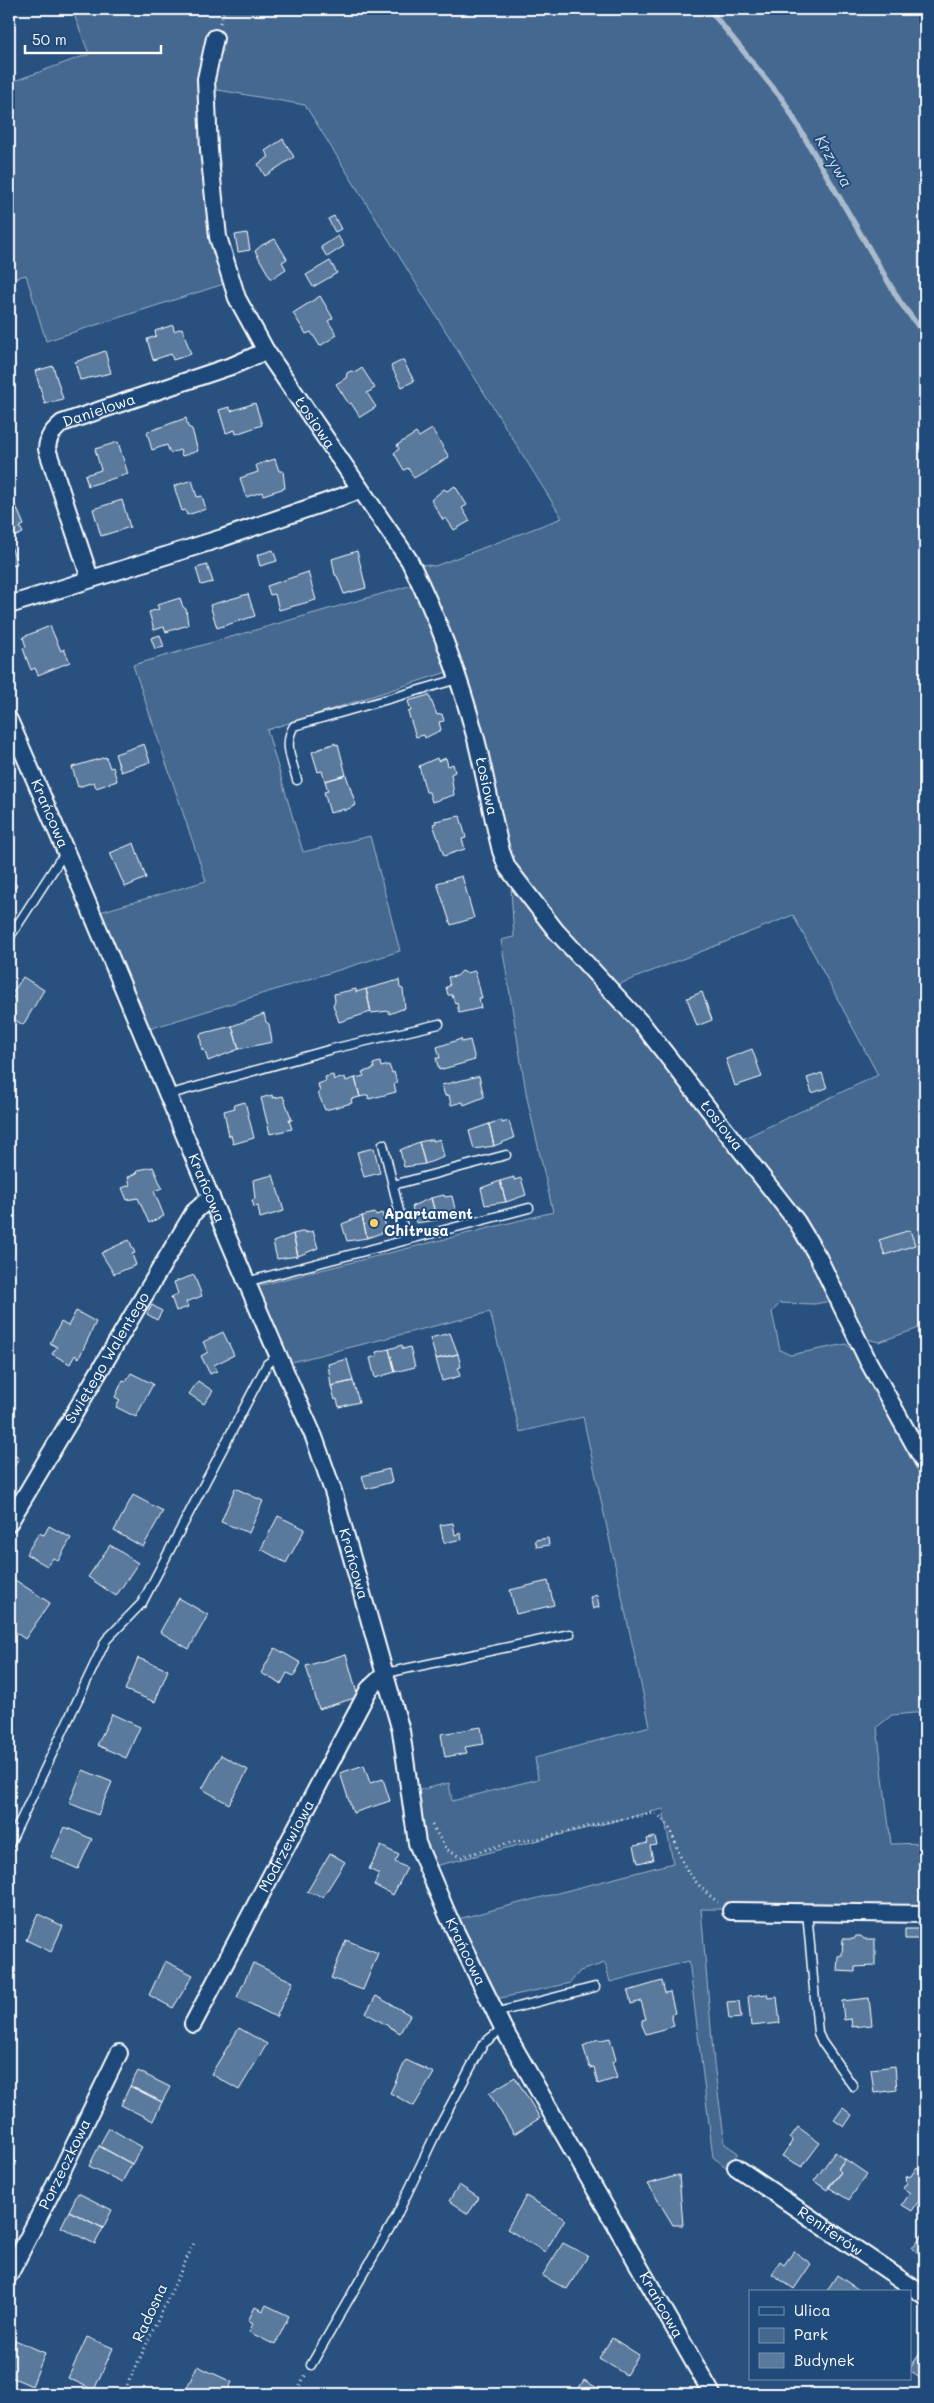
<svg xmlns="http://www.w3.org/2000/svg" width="934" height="2403" font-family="Mali,sans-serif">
  <rect width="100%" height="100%" fill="#28517f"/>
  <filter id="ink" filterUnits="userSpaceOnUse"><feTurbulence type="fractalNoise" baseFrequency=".02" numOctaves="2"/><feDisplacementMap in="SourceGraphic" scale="10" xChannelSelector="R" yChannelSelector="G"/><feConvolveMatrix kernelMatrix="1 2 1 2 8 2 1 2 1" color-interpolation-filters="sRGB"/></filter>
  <g filter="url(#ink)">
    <path fill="#446890" stroke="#a2b4c8" d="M 72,9 L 925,9 L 925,1326 L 879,1342 L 860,1337 L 740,1140 L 878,1075 L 793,915 L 612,987 L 515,868 L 420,564 L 435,566 L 562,518 L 305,105 L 218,90 L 210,95 L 227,283 L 46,341 L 26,275 L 9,280 L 9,83 L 89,54 Z
      M 416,584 L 447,672 L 267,730 L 303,852 L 370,836 L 400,951 L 149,1029 L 100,912 L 206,881 L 133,665 Z
      M 518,889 L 638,1029 L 793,1223 L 835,1300 L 815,1304 L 780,1303 L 772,1312 L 780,1350 L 790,1355 L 846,1344 L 864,1361 L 925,1477 L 925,1712 L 892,1715 L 877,1727 L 891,1844 L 925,1843 L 925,1910 L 701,1909 L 714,2064 L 725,2144 L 738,2153 L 727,2168 L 713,2157 L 689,1961 L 610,1982 L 605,1963 L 580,1971 L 570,1983 L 496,1999 L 458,1919 L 673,1863 L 663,1809 L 435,1866 C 424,1841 417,1817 419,1790 L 449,1783 L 452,1801 L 538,1779 L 535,1758 L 650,1726 L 583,1417 L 520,1432 L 490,1312 L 288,1363 L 257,1286 L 553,1212 L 527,1098 L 501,940 L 514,937 L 511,890 Z"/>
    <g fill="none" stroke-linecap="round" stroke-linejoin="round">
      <path stroke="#aabbcd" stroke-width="5.5" d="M 709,9 L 783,100 L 900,302 L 925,335"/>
    </g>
    <path fill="#5a7a9d" stroke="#fff" d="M 283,139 L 294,157 L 265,176 L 258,164 L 269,157 L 265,151 Z
      M 334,216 L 341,229 L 335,232 L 328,219 Z
      M 247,233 L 250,250 L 238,252 L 235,235 Z
      M 338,236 L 344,246 L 327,257 L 321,247 Z
      M 275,239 L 287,259 L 282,262 L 286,269 L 271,279 L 255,251 L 262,245 Z
      M 330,261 L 337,273 L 313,287 L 306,275 Z
      M 320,296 L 333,318 L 328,321 L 337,335 L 320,346 L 311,332 L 306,334 L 293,313 Z
      M 173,325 L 174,331 L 182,328 L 191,354 L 173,360 L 171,354 L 153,360 L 147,339 L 156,336 L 155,331 Z
      M 105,351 L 111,373 L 80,380 L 75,362 Z
      M 403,360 L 414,381 L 402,387 L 391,366 Z
      M 53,366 L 63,399 L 45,404 L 35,371 Z
      M 362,368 L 375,388 L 367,393 L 376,407 L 360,417 L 351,403 L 349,404 L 336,384 L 346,378 L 347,373 L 351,371 L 356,372 Z
      M 255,403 L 262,425 L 236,434 L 235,430 L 226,433 L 219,410 L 229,407 L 231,411 Z
      M 186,418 L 188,427 L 192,429 L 198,451 L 182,456 L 180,450 L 170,453 L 167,445 L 152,450 L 147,432 Z
      M 432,429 L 449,457 L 414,478 L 408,468 L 404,470 L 394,453 L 399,449 L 397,445 L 416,433 L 419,437 Z
      M 118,442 L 128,474 L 88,486 L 85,475 L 101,470 L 95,449 Z
      M 275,459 L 279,471 L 283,471 L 285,488 L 263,495 L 262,492 L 246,497 L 240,478 L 258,472 L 256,465 Z
      M 192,480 L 197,497 L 202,496 L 206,509 L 187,515 L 185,510 L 182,511 L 174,486 Z
      M 455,486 L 467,505 L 462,508 L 470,521 L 454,530 L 446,518 L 443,520 L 431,500 L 444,489 L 447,491 Z
      M 122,500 L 130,527 L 101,536 L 93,509 Z
      M 16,506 L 24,525 L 20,527 L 23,533 L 9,539 L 9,509 Z
      M 11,546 L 17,564 L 9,567 L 9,547 Z
      M 273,550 L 277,561 L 260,566 L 257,555 Z
      M 357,551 L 366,588 L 344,594 L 337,576 L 335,575 L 332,559 Z
      M 207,565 L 213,582 L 201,585 L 196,568 Z
      M 308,572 L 316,600 L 279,610 L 275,594 L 270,595 L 267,586 Z
      M 248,594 L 255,616 L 217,628 L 210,605 Z
      M 180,598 L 183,607 L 186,609 L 188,625 L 166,632 L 164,627 L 154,630 L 149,612 L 159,609 L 157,605 Z
      M 50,626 L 61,651 L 64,649 L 70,662 L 38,675 L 35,668 L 31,670 L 26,657 L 23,648 L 26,647 L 23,637 Z
      M 160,635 L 164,647 L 155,649 L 151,638 Z
      M 429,695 L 437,715 L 442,714 L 444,721 L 439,722 L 441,730 L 425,738 L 424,735 L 416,737 L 408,712 L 411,711 L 408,701 Z
      M 335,743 L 335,745 L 338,744 L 346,775 L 325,781 L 322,771 L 318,772 L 312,752 Z
      M 144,744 L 150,762 L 121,772 L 115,754 Z
      M 106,757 L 110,768 L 113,767 L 117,781 L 96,788 L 94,782 L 78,787 L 72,767 Z
      M 437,758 L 438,761 L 446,758 L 448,766 L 453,764 L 455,772 L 451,774 L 454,795 L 432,802 L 429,792 L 426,792 L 419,766 Z
      M 346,775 L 356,805 L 344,811 L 344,809 L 330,813 L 324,792 L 328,791 L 325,781 Z
      M 460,816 L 466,838 L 462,839 L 465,849 L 444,856 L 433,824 L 436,823 L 435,821 Z
      M 134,843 L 146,878 L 125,887 L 110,853 Z
      M 462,876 L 474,918 L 451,925 L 437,883 Z
      M 9,880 L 17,885 L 9,898 Z
      M 462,971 L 466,973 L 475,971 L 482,998 L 479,998 L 481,1008 L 459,1013 L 457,1003 L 455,1004 L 452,995 L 448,995 L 446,987 L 450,986 L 448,977 L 457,976 Z
      M 23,977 L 44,990 L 23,1025 L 9,1016 L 9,1003 L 14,997 L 11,995 Z
      M 399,980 L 400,988 L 403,989 L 405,1008 L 389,1014 L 389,1011 L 371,1013 L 366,989 Z
      M 356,989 L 356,992 L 366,989 L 371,1012 L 339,1022 L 333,1005 L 335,1001 L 334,994 Z
      M 702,992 L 712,1020 L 697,1026 L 687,998 Z
      M 264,1014 L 266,1022 L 269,1024 L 272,1042 L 239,1049 L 232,1026 Z
      M 232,1026 L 239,1049 L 208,1061 L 205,1051 L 202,1050 L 200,1034 Z
      M 461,1039 L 462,1042 L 470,1040 L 475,1060 L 439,1070 L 436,1058 L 440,1058 L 437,1047 Z
      M 752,1049 L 762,1077 L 735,1086 L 726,1059 Z
      M 380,1062 L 381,1067 L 389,1065 L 392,1073 L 394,1072 L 397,1083 L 394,1084 L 396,1092 L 369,1099 L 368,1095 L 360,1097 L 355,1078 L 364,1076 L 362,1072 L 374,1069 L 373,1064 Z
      M 822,1073 L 827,1088 L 812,1093 L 807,1078 Z
      M 333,1075 L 334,1080 L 345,1077 L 346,1081 L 355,1078 L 360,1097 L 351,1099 L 352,1103 L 325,1110 L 318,1093 L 320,1092 L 318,1084 L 326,1081 L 325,1077 Z
      M 479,1076 L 484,1097 L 464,1105 L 463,1102 L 451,1105 L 449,1095 L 445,1096 L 442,1085 Z
      M 272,1095 L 273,1098 L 283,1096 L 292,1120 L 289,1120 L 292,1129 L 270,1134 L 261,1098 Z
      M 245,1102 L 254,1138 L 233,1144 L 231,1135 L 229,1136 L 224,1111 L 235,1108 L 234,1105 Z
      M 502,1120 L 502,1123 L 509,1121 L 514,1138 L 494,1146 L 489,1124 Z
      M 489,1124 L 494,1146 L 474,1149 L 469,1131 Z
      M 433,1139 L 433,1141 L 440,1139 L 444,1157 L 425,1164 L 419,1142 Z
      M 419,1142 L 425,1164 L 404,1167 L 400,1150 Z
      M 374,1148 L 380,1173 L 364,1177 L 357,1152 Z
      M 153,1167 L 162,1188 L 154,1191 L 164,1216 L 149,1223 L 138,1198 L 127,1200 L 122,1188 L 130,1185 L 128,1177 L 137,1173 L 138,1170 Z
      M 273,1175 L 284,1211 L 260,1218 L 258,1206 L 254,1207 L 252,1200 L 255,1199 L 253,1180 Z
      M 514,1177 L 514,1180 L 521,1178 L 526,1195 L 506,1202 L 500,1181 Z
      M 500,1181 L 506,1202 L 485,1205 L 481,1188 Z
      M 444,1195 L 445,1197 L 452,1196 L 456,1213 L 437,1220 L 431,1198 Z
      M 431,1198 L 437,1220 L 416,1223 L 412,1206 Z
      M 375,1213 L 376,1215 L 382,1213 L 387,1231 L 367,1238 L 362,1216 Z
      M 362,1216 L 367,1238 L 347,1241 L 342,1224 Z
      M 910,1230 L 915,1245 L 885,1255 L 879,1240 Z
      M 306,1231 L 306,1233 L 313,1231 L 318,1248 L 298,1256 L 293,1234 Z
      M 293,1234 L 298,1256 L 277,1259 L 273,1242 Z
      M 129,1240 L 135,1253 L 132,1254 L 136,1265 L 114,1274 L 101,1253 Z
      M 194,1275 L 202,1296 L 186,1302 L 188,1307 L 176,1311 L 171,1297 L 178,1294 L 174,1282 Z
      M 152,1305 L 162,1311 L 157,1320 L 147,1314 Z
      M 76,1311 L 96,1322 L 79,1358 L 75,1355 L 70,1364 L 52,1354 L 57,1347 L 50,1343 L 61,1322 L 68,1326 Z
      M 223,1332 L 234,1355 L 214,1365 L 217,1371 L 210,1374 L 201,1356 L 208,1352 L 203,1342 Z
      M 450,1333 L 458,1354 L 436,1359 L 430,1338 Z
      M 402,1345 L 403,1349 L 410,1347 L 415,1367 L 395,1372 L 389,1349 Z
      M 389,1349 L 395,1372 L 375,1378 L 370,1358 L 377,1356 L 376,1352 Z
      M 458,1354 L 461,1367 L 458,1368 L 460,1376 L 442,1381 L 436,1359 Z
      M 347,1359 L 353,1381 L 331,1386 L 328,1364 Z
      M 131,1373 L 153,1384 L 136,1417 L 116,1407 L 120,1400 L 115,1397 L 123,1380 L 126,1381 Z
      M 198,1381 L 213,1391 L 204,1404 L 189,1394 Z
      M 353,1381 L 359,1402 L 339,1407 L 337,1399 L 335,1400 L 331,1386 Z
      M 9,1452 L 19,1458 L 11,1473 L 9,1472 Z
      M 389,1469 L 392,1482 L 366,1489 L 362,1476 Z
      M 235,1488 L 263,1501 L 249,1533 L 221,1522 Z
      M 133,1495 L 163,1511 L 143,1547 L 114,1531 Z
      M 278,1516 L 305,1529 L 286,1563 L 261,1549 Z
      M 453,1523 L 455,1535 L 460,1533 L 462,1539 L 444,1543 L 440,1525 Z
      M 49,1526 L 71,1538 L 58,1561 L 53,1558 L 47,1566 L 26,1554 L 39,1533 L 44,1535 Z
      M 548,1538 L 549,1545 L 537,1547 L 535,1540 Z
      M 110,1545 L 138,1563 L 116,1596 L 88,1577 Z
      M 9,1576 L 50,1603 L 25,1639 L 9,1628 Z
      M 548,1581 L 554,1605 L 516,1614 L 510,1590 Z
      M 597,1595 L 599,1607 L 593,1609 L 590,1597 Z
      M 179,1598 L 208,1615 L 189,1649 L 160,1632 Z
      M 275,1648 L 301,1663 L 294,1676 L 287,1673 L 281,1684 L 261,1673 Z
      M 346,1654 L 358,1697 L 319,1709 L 306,1666 Z
      M 138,1658 L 168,1670 L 155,1702 L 125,1690 Z
      M 112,1714 L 140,1727 L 126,1758 L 97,1745 Z
      M 481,1727 L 484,1744 L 465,1747 L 467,1753 L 445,1757 L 441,1734 Z
      M 221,1755 L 248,1770 L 229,1804 L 202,1789 Z
      M 364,1765 L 370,1783 L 383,1779 L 390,1801 L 353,1813 L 340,1773 Z
      M 83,1770 L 112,1782 L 98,1815 L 69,1803 Z
      M 65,1827 L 92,1839 L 78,1869 L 51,1857 Z
      M 655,1837 L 657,1845 L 650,1846 L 653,1860 L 638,1863 L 634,1846 L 648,1843 L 647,1839 Z
      M 381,1846 L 399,1855 L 395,1862 L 407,1868 L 393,1895 L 374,1885 L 379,1874 L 369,1869 Z
      M 330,1853 L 345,1862 L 323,1897 L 307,1892 Z
      M 38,1914 L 63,1926 L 51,1952 L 26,1940 Z
      M 905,1929 L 919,1929 L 919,1939 L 905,1939 Z
      M 856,1936 L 861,1936 L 864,1939 L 875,1939 L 875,1966 L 855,1967 L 855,1972 L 837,1971 L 838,1956 L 842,1955 L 843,1939 L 854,1939 Z
      M 346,1940 L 378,1953 L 363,1990 L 331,1978 Z
      M 165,1961 L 193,1975 L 173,2008 L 149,1995 Z
      M 253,1963 L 293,1982 L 276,2017 L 237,1997 Z
      M 662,1981 L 665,1993 L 670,1992 L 675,2013 L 671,2014 L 674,2026 L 646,2034 L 642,2025 L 642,2020 L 646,2019 L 641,2001 L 631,2004 L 628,1991 Z
      M 767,1994 L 768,1998 L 777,1997 L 780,2023 L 751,2026 L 748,1996 Z
      M 376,1996 L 410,2015 L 400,2033 L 366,2013 Z
      M 869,1998 L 872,2025 L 852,2027 L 851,2019 L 844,2020 L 842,2001 Z
      M 739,2001 L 741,2018 L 729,2019 L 727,2002 Z
      M 239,2028 L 267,2044 L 239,2090 L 211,2074 Z
      M 610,2038 L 616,2060 L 612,2062 L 617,2078 L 598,2084 L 594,2067 L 590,2068 L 583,2046 L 598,2039 L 601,2040 Z
      M 406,2060 L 434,2073 L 414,2106 L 390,2093 Z
      M 895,2066 L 897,2090 L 874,2093 L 871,2069 Z
      M 138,2071 L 170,2087 L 162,2102 L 130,2086 Z
      M 515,2077 L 540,2118 L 514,2134 L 489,2093 Z
      M 130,2086 L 162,2102 L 153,2121 L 121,2105 Z
      M 843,2108 L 852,2115 L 844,2127 L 834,2120 Z
      M 798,2127 L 820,2143 L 802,2167 L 782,2156 L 793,2140 L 790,2138 Z
      M 109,2128 L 142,2147 L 132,2164 L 99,2146 Z
      M 99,2146 L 132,2164 L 122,2182 L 89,2166 Z
      M 835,2152 L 845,2159 L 838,2169 L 841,2172 L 827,2190 L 814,2181 Z
      M 845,2159 L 867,2174 L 849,2200 L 828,2187 L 841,2172 L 838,2169 Z
      M 917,2167 L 925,2173 L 925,2192 L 912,2211 L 902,2205 L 910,2193 L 903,2188 L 907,2183 L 906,2177 L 911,2176 Z
      M 679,2175 L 683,2225 L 673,2225 L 648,2184 Z
      M 459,2185 L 479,2198 L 468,2214 L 449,2201 Z
      M 78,2193 L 112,2210 L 103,2228 L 69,2211 Z
      M 526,2196 L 565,2219 L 545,2252 L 507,2229 Z
      M 69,2211 L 103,2228 L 95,2244 L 61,2227 Z
      M 925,2231 L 925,2258 L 912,2248 Z
      M 563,2243 L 588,2256 L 567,2289 L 542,2276 Z
      M 794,2251 L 811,2264 L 794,2289 L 772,2274 L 780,2262 L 784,2265 Z
      M 837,2275 L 859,2290 L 859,2292 L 826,2292 Z
      M 266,2305 L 289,2316 L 275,2345 L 249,2332 L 253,2324 L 248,2321 L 255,2307 L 263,2311 Z
      M 87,2337 L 113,2348 L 94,2390 L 68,2378 Z
      M 612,2338 L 639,2355 L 626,2375 L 599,2358 Z
      M 15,2340 L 45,2353 L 32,2386 L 9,2376 L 9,2355 Z
      M 925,2346 L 925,2382 L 910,2371 L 910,2368 Z
      M 197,2366 L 232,2382 L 227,2392 L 231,2394 L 184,2394 Z
      M 584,2380 L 607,2394 L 575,2394 Z"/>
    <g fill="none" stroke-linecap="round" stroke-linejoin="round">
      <defs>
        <path id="lane" d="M 297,780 C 292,761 283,743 294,726 L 458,679
          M 9,938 L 59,861 L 68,854
          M 167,1095 L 332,1049 L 439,1024
          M 383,1144 L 406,1240
          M 393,1185 L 506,1155
          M 246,1282 L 529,1208
          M 386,1673 L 570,1634
          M 9,1845 L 106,1640 L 142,1603 L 267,1364 L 278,1356
          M 807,1912 L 818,2033 L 822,2042 L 853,2086
          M 495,2013 L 595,1987
          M 311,2365 L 395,2219 L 436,2133 L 483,2044 L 503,2028"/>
        <g id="street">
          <path id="s1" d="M 215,38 L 206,79 L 209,150 L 218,237 L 237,298 L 266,351 L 409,560 C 437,616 460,678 476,739 C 485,776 492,814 501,851 L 507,867 L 556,931 L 643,1025 L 797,1222 L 818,1257 L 868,1361 L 925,1464"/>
          <path id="s2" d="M 90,578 L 47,449 C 48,436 53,431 62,423 L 234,365 L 266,351"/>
          <path d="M 9,605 L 222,538 L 361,490"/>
          <path id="s3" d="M 9,720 C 114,958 208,1200 314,1437 L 333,1491 L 401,1731 L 417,1843 L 448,1916 L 503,2028 L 712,2394"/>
          <path id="s4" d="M 9,1523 L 194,1212 L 211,1197"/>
          <path d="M 731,1911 L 925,1914"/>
          <path id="s5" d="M 193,2024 L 369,1689 L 386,1673"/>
          <path id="s6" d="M 736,2167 L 925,2296"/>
          <path id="s7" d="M 9,2275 L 55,2185 L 119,2053"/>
        </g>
      </defs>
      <use href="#lane" stroke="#fff" stroke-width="11"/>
      <use href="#street" stroke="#fff" stroke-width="20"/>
      <path stroke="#fff" stroke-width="3" stroke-dasharray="1 4" stroke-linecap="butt" d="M 220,23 L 225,9
        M 432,1825 L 446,1849 L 460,1857 L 516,1841 L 544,1838 L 601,1823 L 654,1813 C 674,1822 675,1851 686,1868 C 694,1881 705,1893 718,1902
        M 123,2394 L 195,2241
        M 295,2394 L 306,2374"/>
      <use href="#lane" stroke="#1f4a7a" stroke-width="8"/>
      <use href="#street" stroke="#1f4a7a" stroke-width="16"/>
    </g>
  </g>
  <circle fill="#ffd166" stroke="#1f4a7a" stroke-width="2" cx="374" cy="1223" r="5"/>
  <g text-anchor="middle" stroke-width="4" stroke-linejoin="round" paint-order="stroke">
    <g font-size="15" fill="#fff" stroke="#1f4a7a">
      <text dy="5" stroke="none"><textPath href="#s2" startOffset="206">Danielowa</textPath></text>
      <text dy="5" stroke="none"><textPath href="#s1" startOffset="412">Łosiowa</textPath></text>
      <text dy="5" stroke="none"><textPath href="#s1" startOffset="818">Łosiowa</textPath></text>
      <text dy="5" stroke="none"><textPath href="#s3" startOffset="102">Krańcowa</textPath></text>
      <text dy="5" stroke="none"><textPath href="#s1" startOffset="1238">Łosiowa</textPath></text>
      <text dy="5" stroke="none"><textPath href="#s3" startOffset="508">Krańcowa</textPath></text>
      <text dy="5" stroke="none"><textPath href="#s4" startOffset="192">Świętego Walentego</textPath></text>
      <text dy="5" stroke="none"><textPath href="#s3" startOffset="912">Krańcowa</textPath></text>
      <text dy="5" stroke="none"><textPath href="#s5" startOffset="201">Modrzewiowa</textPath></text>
      <text dy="5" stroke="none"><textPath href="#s3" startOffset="1318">Krańcowa</textPath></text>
      <text dy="5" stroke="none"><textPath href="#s7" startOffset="124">Porzeczkowa</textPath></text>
      <text dy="5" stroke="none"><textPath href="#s6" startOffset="114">Reniferów</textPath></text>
      <text dy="5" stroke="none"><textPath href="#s3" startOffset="1722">Krańcowa</textPath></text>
      <text transform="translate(150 2313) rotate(-65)" y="5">Radosna</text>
    </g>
    <g font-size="15" font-weight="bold" fill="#fff" stroke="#1f4a7a" text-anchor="start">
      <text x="384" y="1219">Apartament<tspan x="384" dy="17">Chitrusa</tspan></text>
    </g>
    <g font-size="16" font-style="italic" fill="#d4dde6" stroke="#1f4a7a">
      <text transform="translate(834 161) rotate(60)" y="6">Krzywa</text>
    </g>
  </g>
  <rect width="934" height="2403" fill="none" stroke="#1f4a7a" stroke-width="30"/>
  <rect x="15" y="15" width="904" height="2373" fill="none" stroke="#fff" stroke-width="2" filter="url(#ink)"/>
  <rect x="749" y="2290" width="162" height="90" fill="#1f4a7a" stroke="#7992af"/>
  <rect x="759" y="2307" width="25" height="8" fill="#1f4a7a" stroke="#7992af"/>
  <text x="794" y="2316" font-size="15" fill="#ffffff">Ulica</text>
  <rect x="759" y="2328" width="25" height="15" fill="#446890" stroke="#7992af"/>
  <text x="794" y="2340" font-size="15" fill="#ffffff">Park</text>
  <rect x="759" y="2353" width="25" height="15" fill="#5a7a9d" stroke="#7992af"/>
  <text x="794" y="2366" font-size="15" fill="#ffffff">Budynek</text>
  <path d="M25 45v8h136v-8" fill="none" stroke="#ffffff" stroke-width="2.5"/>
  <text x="32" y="45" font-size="15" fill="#ffffff" stroke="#1f4a7a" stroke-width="4" paint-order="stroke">50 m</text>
</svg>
